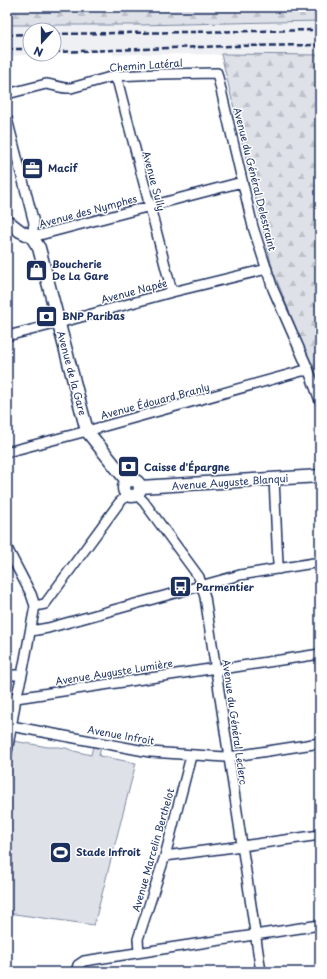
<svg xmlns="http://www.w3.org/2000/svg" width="327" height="979" font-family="'Playpen Sans',sans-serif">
  <defs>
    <pattern id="forest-firs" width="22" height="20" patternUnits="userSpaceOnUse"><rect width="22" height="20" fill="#dee1e7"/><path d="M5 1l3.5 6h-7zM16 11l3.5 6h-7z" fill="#bec1c9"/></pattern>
  </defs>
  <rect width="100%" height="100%" fill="#fff"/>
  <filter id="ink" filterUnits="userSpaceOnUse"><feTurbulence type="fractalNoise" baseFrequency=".025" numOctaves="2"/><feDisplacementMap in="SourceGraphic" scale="8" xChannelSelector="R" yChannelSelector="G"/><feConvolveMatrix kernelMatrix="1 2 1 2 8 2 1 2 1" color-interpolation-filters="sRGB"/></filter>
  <g filter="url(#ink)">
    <path fill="#eff0f4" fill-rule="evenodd" d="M 320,21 L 320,55 L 137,54 L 113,55 L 113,51 L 7,56 L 7,25 L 138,25 ZM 30,30 L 54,30 L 54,54 L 30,54 Z"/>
    <path fill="#dee1e7" stroke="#7c88a2" d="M 14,741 L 48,747 L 59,747 L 66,748 L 74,751 L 91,755 L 93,746 L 101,747 L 99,756 L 136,763 L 94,925 L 7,913 L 7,791 Z"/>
    <path fill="url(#forest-firs)" stroke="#7c88a2" d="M 7,7 L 320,7 L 320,21 L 138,25 L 7,25 Z
      M 221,54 L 320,55 L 320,388 L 273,271 Z"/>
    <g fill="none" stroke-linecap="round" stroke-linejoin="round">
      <defs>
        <path id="street" d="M 114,76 L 118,83 L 172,292
          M 7,94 L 46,84 C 55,85 63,89 71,88 L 114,76 L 161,74 L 217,73 L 253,227 L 273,289 L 309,371 L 320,401
          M 7,119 L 34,223 L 32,237 L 242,182
          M 7,336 L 59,323 L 172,292 L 267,269
          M 7,452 L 87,431 L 302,371 L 309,371
          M 274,479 L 278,564 L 279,569
          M 137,495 L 144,502 L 199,577 L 205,597 L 261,972
          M 7,548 L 31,594 L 35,606 L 22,675 L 16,698 L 7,752
          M 35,606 L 45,604 L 119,503 L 127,495
          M 31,631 L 48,628 L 240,575 L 320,562
          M 7,675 L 22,675
          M 7,703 L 16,698 L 210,669 L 222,669 L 320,654
          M 11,726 L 150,752 L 225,757 L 235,756 L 320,743
          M 165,856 L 242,846 L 320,835
          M 139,952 L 138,939 L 165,856 L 190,760 L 191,755
          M 76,972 L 78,965 L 84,961 L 320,925"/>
        <path id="secondary" d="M 7,221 L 20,231 L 32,237 L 39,248 L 87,431 L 127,481
          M124 488a8 8 0 1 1 16 0a8 8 0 1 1-16 0Z
          M 140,487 L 320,476"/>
      </defs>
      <use href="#street" stroke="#1b2f5e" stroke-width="12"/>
      <use href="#secondary" stroke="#1b2f5e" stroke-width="15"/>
      <use href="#street" stroke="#fff" stroke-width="9"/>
      <use href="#secondary" stroke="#fff" stroke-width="12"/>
      <path stroke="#1b2f5e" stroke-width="2.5" stroke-dasharray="6 3" stroke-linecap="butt" d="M 54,34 L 320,30
        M 7,35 L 30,34
        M 7,49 L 30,49
        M 54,52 L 230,46 L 320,45"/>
    </g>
  </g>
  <defs>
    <symbol id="office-square" viewBox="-11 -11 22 22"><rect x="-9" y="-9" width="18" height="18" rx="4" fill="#1b2f5e" stroke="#fff"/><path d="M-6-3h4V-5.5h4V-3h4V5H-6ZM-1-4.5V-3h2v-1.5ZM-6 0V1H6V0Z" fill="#fff"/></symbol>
    <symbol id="shop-square" viewBox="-11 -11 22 22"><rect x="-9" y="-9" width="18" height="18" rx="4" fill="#1b2f5e" stroke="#fff"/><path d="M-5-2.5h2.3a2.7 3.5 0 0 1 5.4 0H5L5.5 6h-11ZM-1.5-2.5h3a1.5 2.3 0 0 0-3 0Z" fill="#fff"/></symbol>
    <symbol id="bank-square" viewBox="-11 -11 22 22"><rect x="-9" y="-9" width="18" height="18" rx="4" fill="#1b2f5e" stroke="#fff"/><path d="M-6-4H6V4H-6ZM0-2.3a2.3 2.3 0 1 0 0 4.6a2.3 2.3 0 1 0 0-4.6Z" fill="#fff"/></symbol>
    <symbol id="bus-square" viewBox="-11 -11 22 22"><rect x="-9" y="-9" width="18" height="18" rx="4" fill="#1b2f5e" stroke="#fff"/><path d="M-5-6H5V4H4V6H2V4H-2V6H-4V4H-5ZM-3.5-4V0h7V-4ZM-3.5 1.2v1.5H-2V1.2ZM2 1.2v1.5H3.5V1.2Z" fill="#fff"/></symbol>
    <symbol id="stadium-square" viewBox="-11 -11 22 22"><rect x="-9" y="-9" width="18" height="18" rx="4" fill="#1b2f5e" stroke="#fff"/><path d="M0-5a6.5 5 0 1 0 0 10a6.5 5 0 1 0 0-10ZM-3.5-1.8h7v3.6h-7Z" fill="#fff"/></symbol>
  </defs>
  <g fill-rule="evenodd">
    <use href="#office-square" x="20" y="156" width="25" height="25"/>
    <use href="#shop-square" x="24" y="258" width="25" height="25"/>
    <use href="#bank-square" x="34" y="304" width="25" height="25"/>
    <use href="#bank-square" x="116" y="454" width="25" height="25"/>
    <use href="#bus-square" x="168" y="574" width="25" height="25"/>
    <use href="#stadium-square" x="48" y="840" width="25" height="25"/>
  </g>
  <g text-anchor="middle" stroke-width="3" stroke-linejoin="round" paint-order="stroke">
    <g font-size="10" fill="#1b2f5e" stroke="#fff">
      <text transform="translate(146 65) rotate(-4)" y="4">Chemin Latéral</text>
      <text transform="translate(255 179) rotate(76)" y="4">Avenue du Général Delestraint</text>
      <text transform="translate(154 181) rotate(75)" y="4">Avenue Sully</text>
      <text transform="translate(88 211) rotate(-15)" y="4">Avenue des Nymphes</text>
      <text transform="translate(134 291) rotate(-15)" y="4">Avenue Napée</text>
      <text transform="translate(72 373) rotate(75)" y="4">Avenue de la Gare</text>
      <text transform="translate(155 401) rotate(-15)" y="4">Avenue Édouard Branly</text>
      <text transform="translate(230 482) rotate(-4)" y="4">Avenue Auguste Blanqui</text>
      <text transform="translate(114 672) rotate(-9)" y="4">Avenue Auguste Lumière</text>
      <text transform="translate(235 722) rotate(82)" y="4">Avenue du Général Leclerc</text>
      <text transform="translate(121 735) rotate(10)" y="4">Avenue Infroit</text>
      <text transform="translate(153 850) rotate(-74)" y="4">Avenue Marcelin Berthelot</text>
    </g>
    <g font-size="10" font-weight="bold" fill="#1b2f5e" stroke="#fff" text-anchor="start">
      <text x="48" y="172">Macif</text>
      <text x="52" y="268">Boucherie<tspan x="52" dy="12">De La Gare</tspan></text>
      <text x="62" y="320">BNP Paribas</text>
      <text x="144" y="471">Caisse d'Épargne</text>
      <text x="196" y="591">Parmentier</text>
      <text x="76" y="856">Stade Infroit</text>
    </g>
  </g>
  <rect width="327" height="979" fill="none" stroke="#fff" stroke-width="24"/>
  <rect x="12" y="12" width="303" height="955" fill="none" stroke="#1b2f5e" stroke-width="1.5" filter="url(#ink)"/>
  <g transform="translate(42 42) rotate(201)"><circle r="19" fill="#ffffff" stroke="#a4acbf"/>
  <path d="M0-3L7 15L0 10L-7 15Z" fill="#1b2f5e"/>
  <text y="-6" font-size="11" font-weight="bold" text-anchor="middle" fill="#1b2f5e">N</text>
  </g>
</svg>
